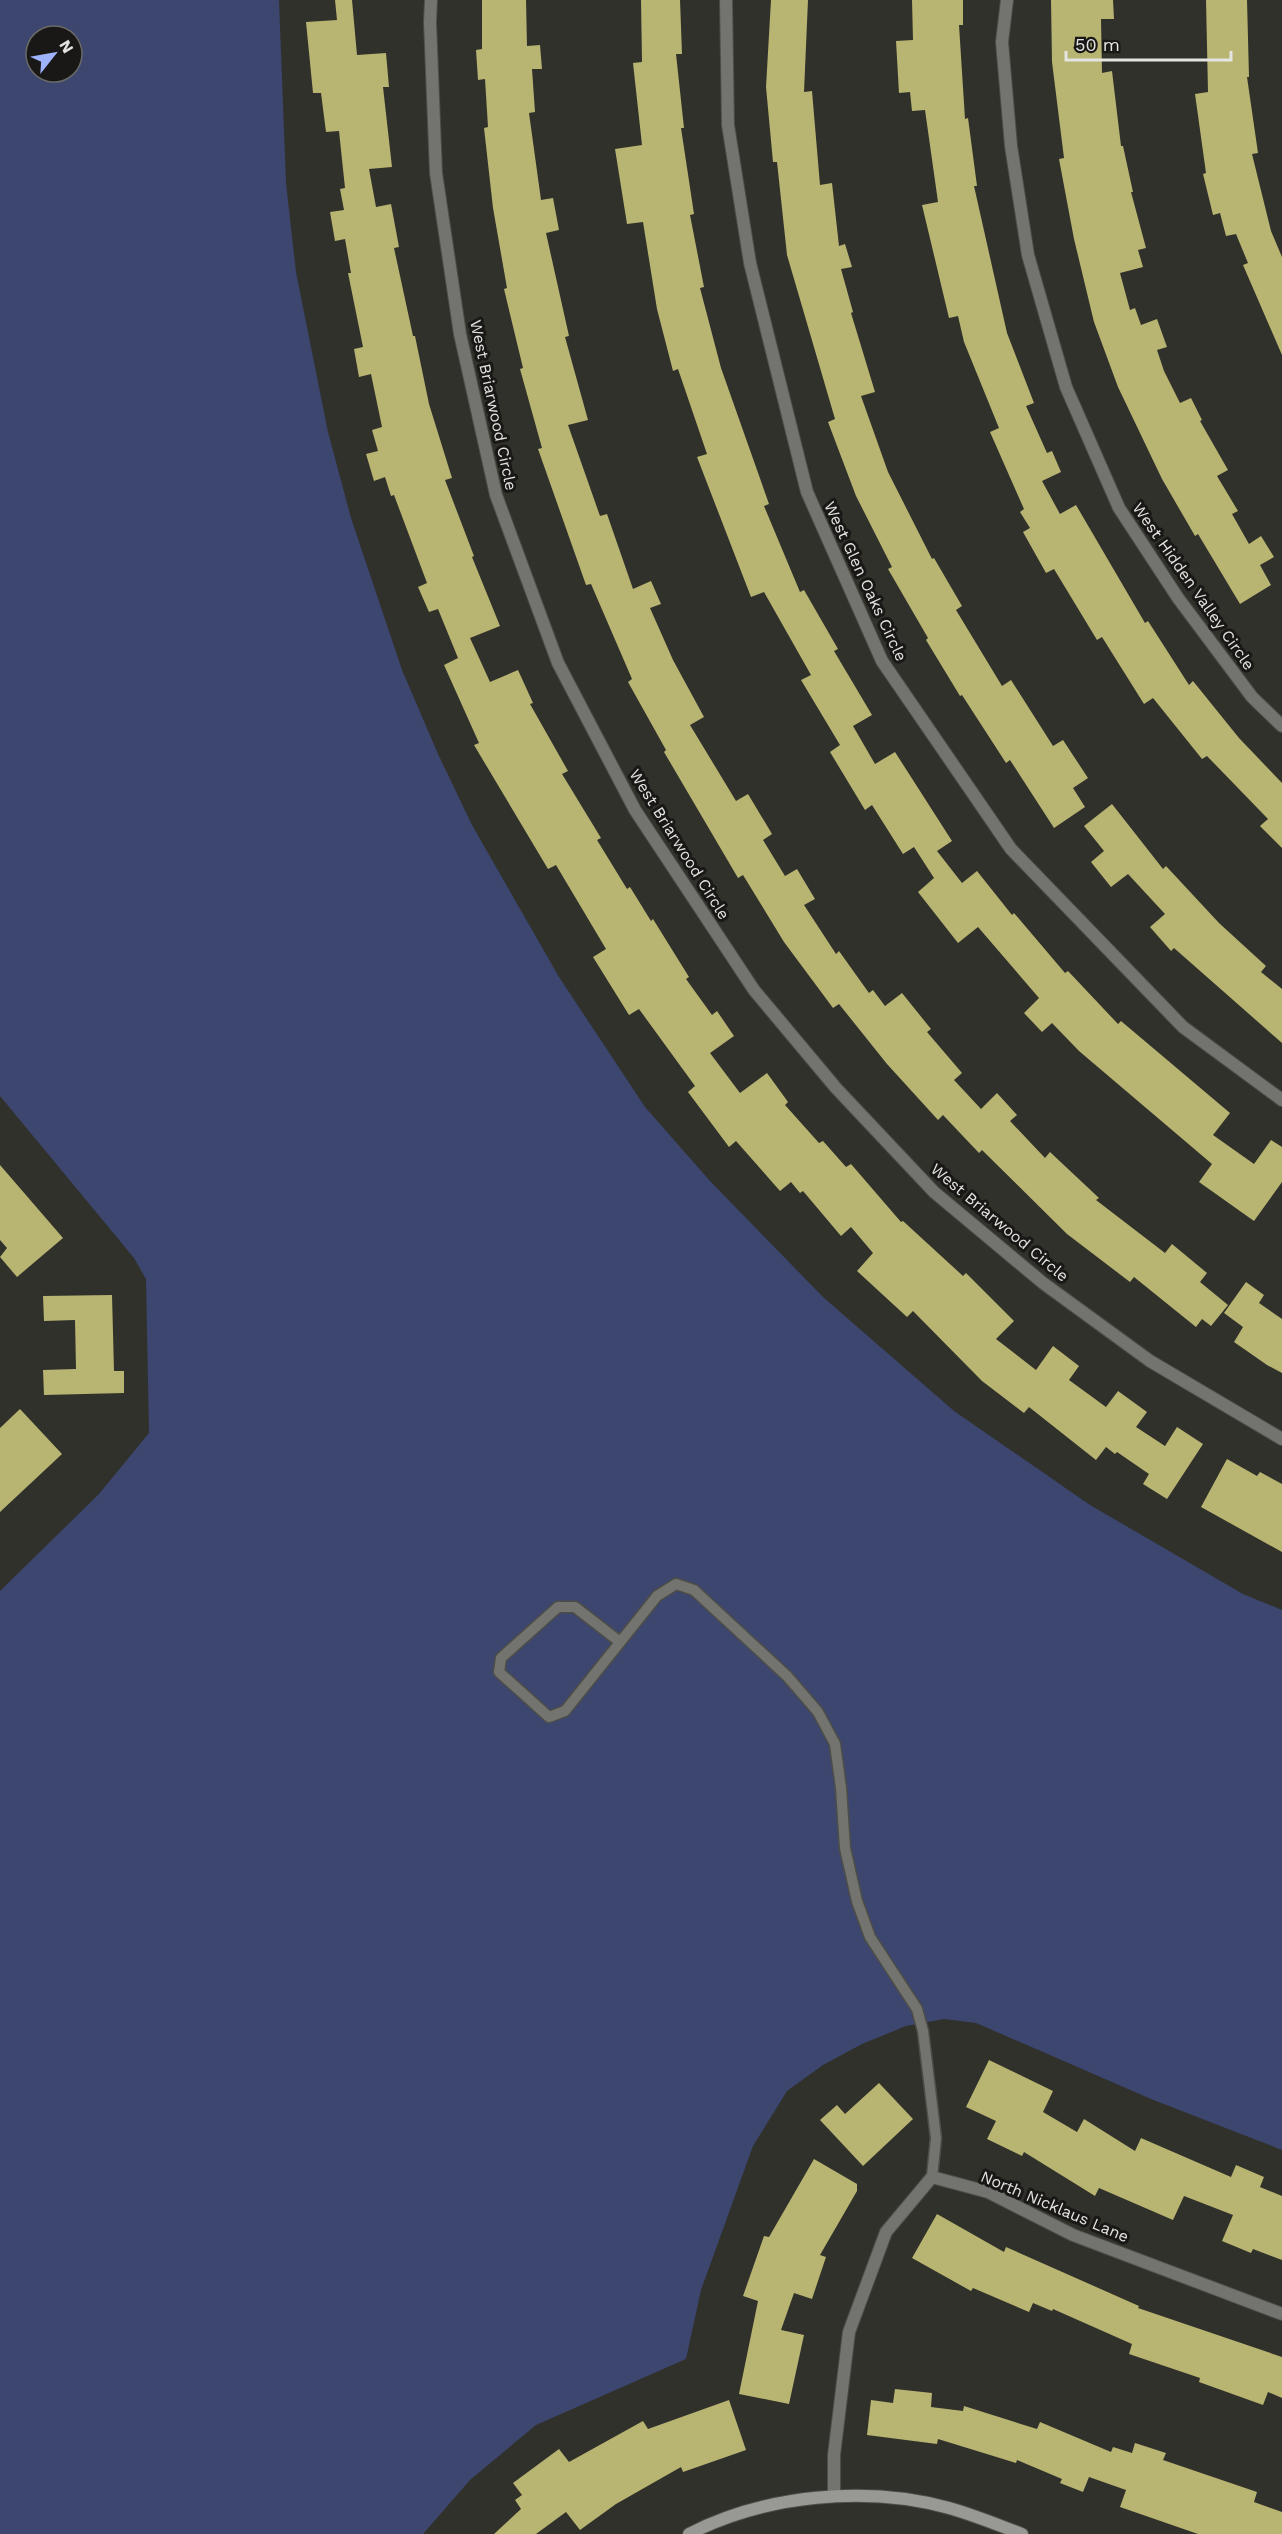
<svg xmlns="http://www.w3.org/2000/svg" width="1282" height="2534" font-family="'Work Sans',sans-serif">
  <rect width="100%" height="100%" fill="#31312b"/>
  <path fill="#3c466f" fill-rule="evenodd" d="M 0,0 L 279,0 L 286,183 L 296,272 L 328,432 L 351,518 L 402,670 L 438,754 L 472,825 L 559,977 L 645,1107 L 710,1181 L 823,1297 L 954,1411 L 1090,1505 L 1243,1594 L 1282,1610 L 1282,2150 L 1151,2099 L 976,2023 L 944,2019 L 906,2026 L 862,2044 L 823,2065 L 787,2091 L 753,2146 L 701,2290 L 686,2359 L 536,2425 L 470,2480 L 423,2534 L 0,2534 L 0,1591 L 99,1494 L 149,1433 L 146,1279 L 134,1258 L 0,1096 ZM 36,36 L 72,36 L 72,72 L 36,72 Z"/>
  <path fill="#b8b472" d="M 335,0 L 352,0 L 357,55 L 386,53 L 389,87 L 383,87 L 392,167 L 369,169 L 376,207 L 391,204 L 399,247 L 394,248 L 413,336 L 415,336 L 429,404 L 452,478 L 445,480 L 474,556 L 472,557 L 500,626 L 470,638 L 490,682 L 518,670 L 533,703 L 530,704 L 568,771 L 562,774 L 601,838 L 597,840 L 627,889 L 630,887 L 651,921 L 653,919 L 689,977 L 686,979 L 712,1015 L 717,1011 L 734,1036 L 710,1053 L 740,1093 L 767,1073 L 788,1102 L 785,1105 L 819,1143 L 823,1141 L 846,1167 L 851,1164 L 901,1222 L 903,1221 L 963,1276 L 966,1273 L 1014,1321 L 996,1339 L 1036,1370 L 1053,1346 L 1079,1366 L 1069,1380 L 1106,1407 L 1118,1391 L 1147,1412 L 1136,1427 L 1165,1446 L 1177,1427 L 1203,1444 L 1167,1499 L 1143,1484 L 1149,1474 L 1117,1452 L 1115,1454 L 1106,1447 L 1096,1460 L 1029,1407 L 1024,1413 L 982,1381 L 913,1311 L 907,1317 L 857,1271 L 873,1253 L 851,1227 L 841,1236 L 803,1191 L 800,1193 L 791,1182 L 780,1191 L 736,1141 L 729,1147 L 688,1092 L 695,1086 L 639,1009 L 629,1015 L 593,957 L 606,949 L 556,865 L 548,869 L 474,745 L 479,743 L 444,665 L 458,658 L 438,609 L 429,612 L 418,587 L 427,583 L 394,495 L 391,496 L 385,477 L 374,481 L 366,454 L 378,451 L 372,430 L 382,427 L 371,374 L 359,377 L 354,349 L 363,347 L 348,273 L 351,273 L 345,239 L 335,241 L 330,212 L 344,210 L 340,189 L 345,188 L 339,131 L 326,132 L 321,93 L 313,93 L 306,22 L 337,20 Z
    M 482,0 L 526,0 L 527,46 L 540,45 L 542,69 L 532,69 L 535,112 L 529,113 L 541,200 L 553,198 L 559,230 L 546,233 L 569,336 L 565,337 L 588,420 L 568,425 L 600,516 L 607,514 L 633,589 L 651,581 L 661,604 L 650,608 L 673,660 L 704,717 L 690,725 L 736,801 L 748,794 L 772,834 L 763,840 L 785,876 L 797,869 L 815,899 L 804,905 L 836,954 L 839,951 L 869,993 L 873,990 L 885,1006 L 902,993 L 931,1029 L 927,1032 L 962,1073 L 954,1080 L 981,1109 L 997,1093 L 1017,1115 L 1010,1121 L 1045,1158 L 1050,1152 L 1099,1198 L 1096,1200 L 1165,1253 L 1172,1244 L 1207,1273 L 1200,1282 L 1228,1305 L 1211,1326 L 1202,1319 L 1196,1327 L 1134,1277 L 1130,1282 L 1067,1234 L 982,1150 L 979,1153 L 943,1115 L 938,1120 L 887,1064 L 839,1004 L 833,1008 L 784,942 L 743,875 L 738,878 L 664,752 L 666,750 L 628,682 L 632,679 L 591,584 L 586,585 L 538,449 L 542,448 L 520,369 L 523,368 L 504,289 L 507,288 L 493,208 L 484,128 L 488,127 L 485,79 L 478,80 L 476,50 L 482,49 Z
    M 641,0 L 680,0 L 682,54 L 676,54 L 684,128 L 681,128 L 694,214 L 690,215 L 704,287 L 700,288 L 721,368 L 769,504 L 764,506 L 800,592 L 804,590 L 838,649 L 834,651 L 872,715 L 853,726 L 875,764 L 895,752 L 952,841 L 937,851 L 962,883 L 977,871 L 1012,915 L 1014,913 L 1065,973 L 1068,971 L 1118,1024 L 1121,1021 L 1230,1113 L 1213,1135 L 1254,1164 L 1271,1140 L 1282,1147 L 1282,1182 L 1254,1221 L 1199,1182 L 1212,1164 L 1079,1051 L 1052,1023 L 1042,1032 L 1024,1013 L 1039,998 L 978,927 L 958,943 L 918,892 L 934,878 L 914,847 L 903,854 L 872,805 L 865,810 L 830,752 L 840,745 L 801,680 L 811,675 L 764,592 L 751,597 L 697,457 L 707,454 L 678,369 L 673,371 L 657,309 L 643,222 L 627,224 L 615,149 L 642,145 L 633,63 L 642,62 Z
    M 771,0 L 808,0 L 804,92 L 812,91 L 820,185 L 832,183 L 839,246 L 845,244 L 852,267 L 841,269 L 853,312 L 851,313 L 875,392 L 861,396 L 888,472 L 932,559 L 934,558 L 962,606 L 956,610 L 1002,686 L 1011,680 L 1053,746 L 1063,740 L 1088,778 L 1073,788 L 1085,807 L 1054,828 L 1010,760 L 1006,763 L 962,695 L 960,696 L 926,640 L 928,638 L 888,569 L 892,567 L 856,496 L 828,422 L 835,419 L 787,255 L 777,162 L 773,162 L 766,87 Z
    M 912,0 L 963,0 L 963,25 L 959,25 L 965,119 L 968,118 L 977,186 L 974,186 L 1007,333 L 1034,403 L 1026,406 L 1047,453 L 1052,451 L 1061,472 L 1042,481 L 1060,514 L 1076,505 L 1145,623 L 1148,621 L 1189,685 L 1193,681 L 1239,738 L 1282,783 L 1282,848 L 1260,826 L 1268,819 L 1207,756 L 1202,759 L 1153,698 L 1144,704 L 1102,637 L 1097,640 L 1054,569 L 1046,573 L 1023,532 L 1030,528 L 1020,512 L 1024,509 L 990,432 L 999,428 L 964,342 L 958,316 L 949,318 L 922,205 L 938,202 L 925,110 L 912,111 L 910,92 L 899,93 L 896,41 L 913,40 Z
    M 1051,0 L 1113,0 L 1114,19 L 1101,19 L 1102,73 L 1112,71 L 1121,146 L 1123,146 L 1133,192 L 1131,192 L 1146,248 L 1138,250 L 1143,267 L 1120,273 L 1130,310 L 1135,308 L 1141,325 L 1157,319 L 1167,347 L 1157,350 L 1164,371 L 1180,403 L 1191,398 L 1202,420 L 1200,421 L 1228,470 L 1217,476 L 1238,511 L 1232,514 L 1249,544 L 1261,536 L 1274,557 L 1260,565 L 1271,585 L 1240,604 L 1198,534 L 1195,536 L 1162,479 L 1118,387 L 1094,322 L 1074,239 L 1059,159 L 1064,158 L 1052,62 Z
    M 1206,0 L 1247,0 L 1249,77 L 1247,77 L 1258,153 L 1252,154 L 1271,231 L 1282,257 L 1282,355 L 1243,265 L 1248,263 L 1236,234 L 1226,236 L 1220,213 L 1213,215 L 1203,174 L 1206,173 L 1195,94 L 1208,92 Z
    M 1112,804 L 1163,869 L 1166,866 L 1219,923 L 1266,966 L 1261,972 L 1282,989 L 1282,1043 L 1174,948 L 1171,951 L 1150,927 L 1165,914 L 1128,874 L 1111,887 L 1091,862 L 1104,851 L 1084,826 Z
    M 0,1165 L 63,1238 L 17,1277 L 0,1257 L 7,1248 L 0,1240 Z
    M 1246,1282 L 1264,1295 L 1259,1303 L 1282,1319 L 1282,1373 L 1267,1365 L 1234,1342 L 1243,1327 L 1224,1313 Z
    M 112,1295 L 114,1371 L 124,1371 L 124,1393 L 44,1395 L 43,1370 L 76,1369 L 75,1320 L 44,1321 L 43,1296 Z
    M 20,1409 L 62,1454 L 0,1512 L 0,1428 Z
    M 1227,1459 L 1257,1476 L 1260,1472 L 1282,1484 L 1282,1552 L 1201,1507 Z
    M 989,2060 L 1053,2091 L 1043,2112 L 1077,2132 L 1084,2119 L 1135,2151 L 1141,2138 L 1231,2177 L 1236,2165 L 1264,2177 L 1260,2187 L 1282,2196 L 1282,2260 L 1253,2249 L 1251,2253 L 1222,2241 L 1233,2215 L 1184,2196 L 1173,2220 L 1099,2188 L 1095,2196 L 1024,2152 L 1022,2156 L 987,2139 L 996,2121 L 966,2107 Z
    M 879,2083 L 913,2119 L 863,2166 L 820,2120 L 837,2105 L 845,2114 Z
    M 814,2159 L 857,2184 L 857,2191 L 820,2255 L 826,2257 L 812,2299 L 794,2293 L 781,2330 L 804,2335 L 789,2404 L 739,2394 L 758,2301 L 743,2296 L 764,2236 L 769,2237 Z
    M 937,2214 L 1004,2252 L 1006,2247 L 1139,2306 L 1138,2308 L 1282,2357 L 1282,2398 L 1268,2392 L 1263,2405 L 1199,2382 L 1200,2378 L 1129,2354 L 1132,2344 L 1053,2309 L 1052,2311 L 1033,2303 L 1029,2312 L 973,2288 L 971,2291 L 912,2258 Z
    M 895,2389 L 932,2393 L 931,2407 L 963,2411 L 964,2406 L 1037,2429 L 1040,2422 L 1111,2452 L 1113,2447 L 1132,2453 L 1135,2443 L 1166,2453 L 1163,2460 L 1257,2492 L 1254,2502 L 1282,2512 L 1282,2534 L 1198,2534 L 1120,2507 L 1126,2490 L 1089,2477 L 1083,2492 L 1060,2483 L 1062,2479 L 1017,2460 L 1016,2463 L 938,2439 L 937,2444 L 867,2435 L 871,2400 L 893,2403 Z
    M 729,2400 L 746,2450 L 683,2472 L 681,2467 L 616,2504 L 580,2530 L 566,2512 L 536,2534 L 494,2534 L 521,2509 L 515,2500 L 522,2495 L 513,2483 L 559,2449 L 569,2462 L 643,2421 L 648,2429 Z"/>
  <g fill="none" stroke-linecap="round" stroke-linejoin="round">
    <defs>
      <path id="lane" d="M 620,1642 L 575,1607 L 558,1607 L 501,1658 L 499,1672 L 549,1717 L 565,1711 L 657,1596 L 676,1584 L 694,1590 L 787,1676 L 818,1712 L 835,1744 L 841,1788 L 845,1848 L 857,1901 L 870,1937 L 917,2009 L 923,2031 L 936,2138 L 932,2177"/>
      <path id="street" d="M 431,0 L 430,22 L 436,173 L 460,334 L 496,495 L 558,663 L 635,810 L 754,990 L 836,1088 L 934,1192 L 1043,1283 L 1150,1361 L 1282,1439
        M 726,0 L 728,125 L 750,263 L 807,492 L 882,661 L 1011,849 L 1183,1027 L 1282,1100
        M 1007,0 L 1002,42 L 1011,146 L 1028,255 L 1066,387 L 1119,508 L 1178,598 L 1252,697 L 1282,726
        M 834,2496 L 834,2455 L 849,2332 L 886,2232 L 932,2177 L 988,2192 L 1073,2235 L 1282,2314"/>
      <path id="secondary" d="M 689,2534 C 765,2495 866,2485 949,2508 C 974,2515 998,2525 1022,2534"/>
    </defs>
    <use href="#lane" stroke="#4e4e48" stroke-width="13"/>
    <use href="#street" stroke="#4e4e48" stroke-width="14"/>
    <use href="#secondary" stroke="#4e4e48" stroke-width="14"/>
    <use href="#lane" stroke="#737370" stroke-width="10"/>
    <use href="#street" stroke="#737370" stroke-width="12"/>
    <use href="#secondary" stroke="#989894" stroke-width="12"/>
  </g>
  <g text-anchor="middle" stroke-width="6" stroke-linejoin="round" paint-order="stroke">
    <g font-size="16" fill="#e4e4e1" stroke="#191816">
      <text transform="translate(494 405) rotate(78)" y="6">West Briarwood Circle</text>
      <text transform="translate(866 581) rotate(65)" y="6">West Glen Oaks Circle</text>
      <text transform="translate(1194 586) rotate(55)" y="6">West Hidden Valley Circle</text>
      <text transform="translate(680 844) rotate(58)" y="6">West Briarwood Circle</text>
      <text transform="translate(1000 1222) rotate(40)" y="6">West Briarwood Circle</text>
      <text transform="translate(1055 2206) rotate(23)" y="6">North Nicklaus Lane</text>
    </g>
  </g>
  <g transform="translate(54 54) rotate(59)"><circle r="28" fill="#191816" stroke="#6a6a67" stroke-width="1.5"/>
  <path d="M0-4.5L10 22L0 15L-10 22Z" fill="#9fb3fd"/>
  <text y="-9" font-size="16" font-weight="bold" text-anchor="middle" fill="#e4e4e1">N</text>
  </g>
  <path d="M1066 51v9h165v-9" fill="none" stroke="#e4e4e1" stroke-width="3"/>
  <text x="1075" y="51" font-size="18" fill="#e4e4e1" stroke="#191816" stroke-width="4.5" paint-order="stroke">50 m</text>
</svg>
